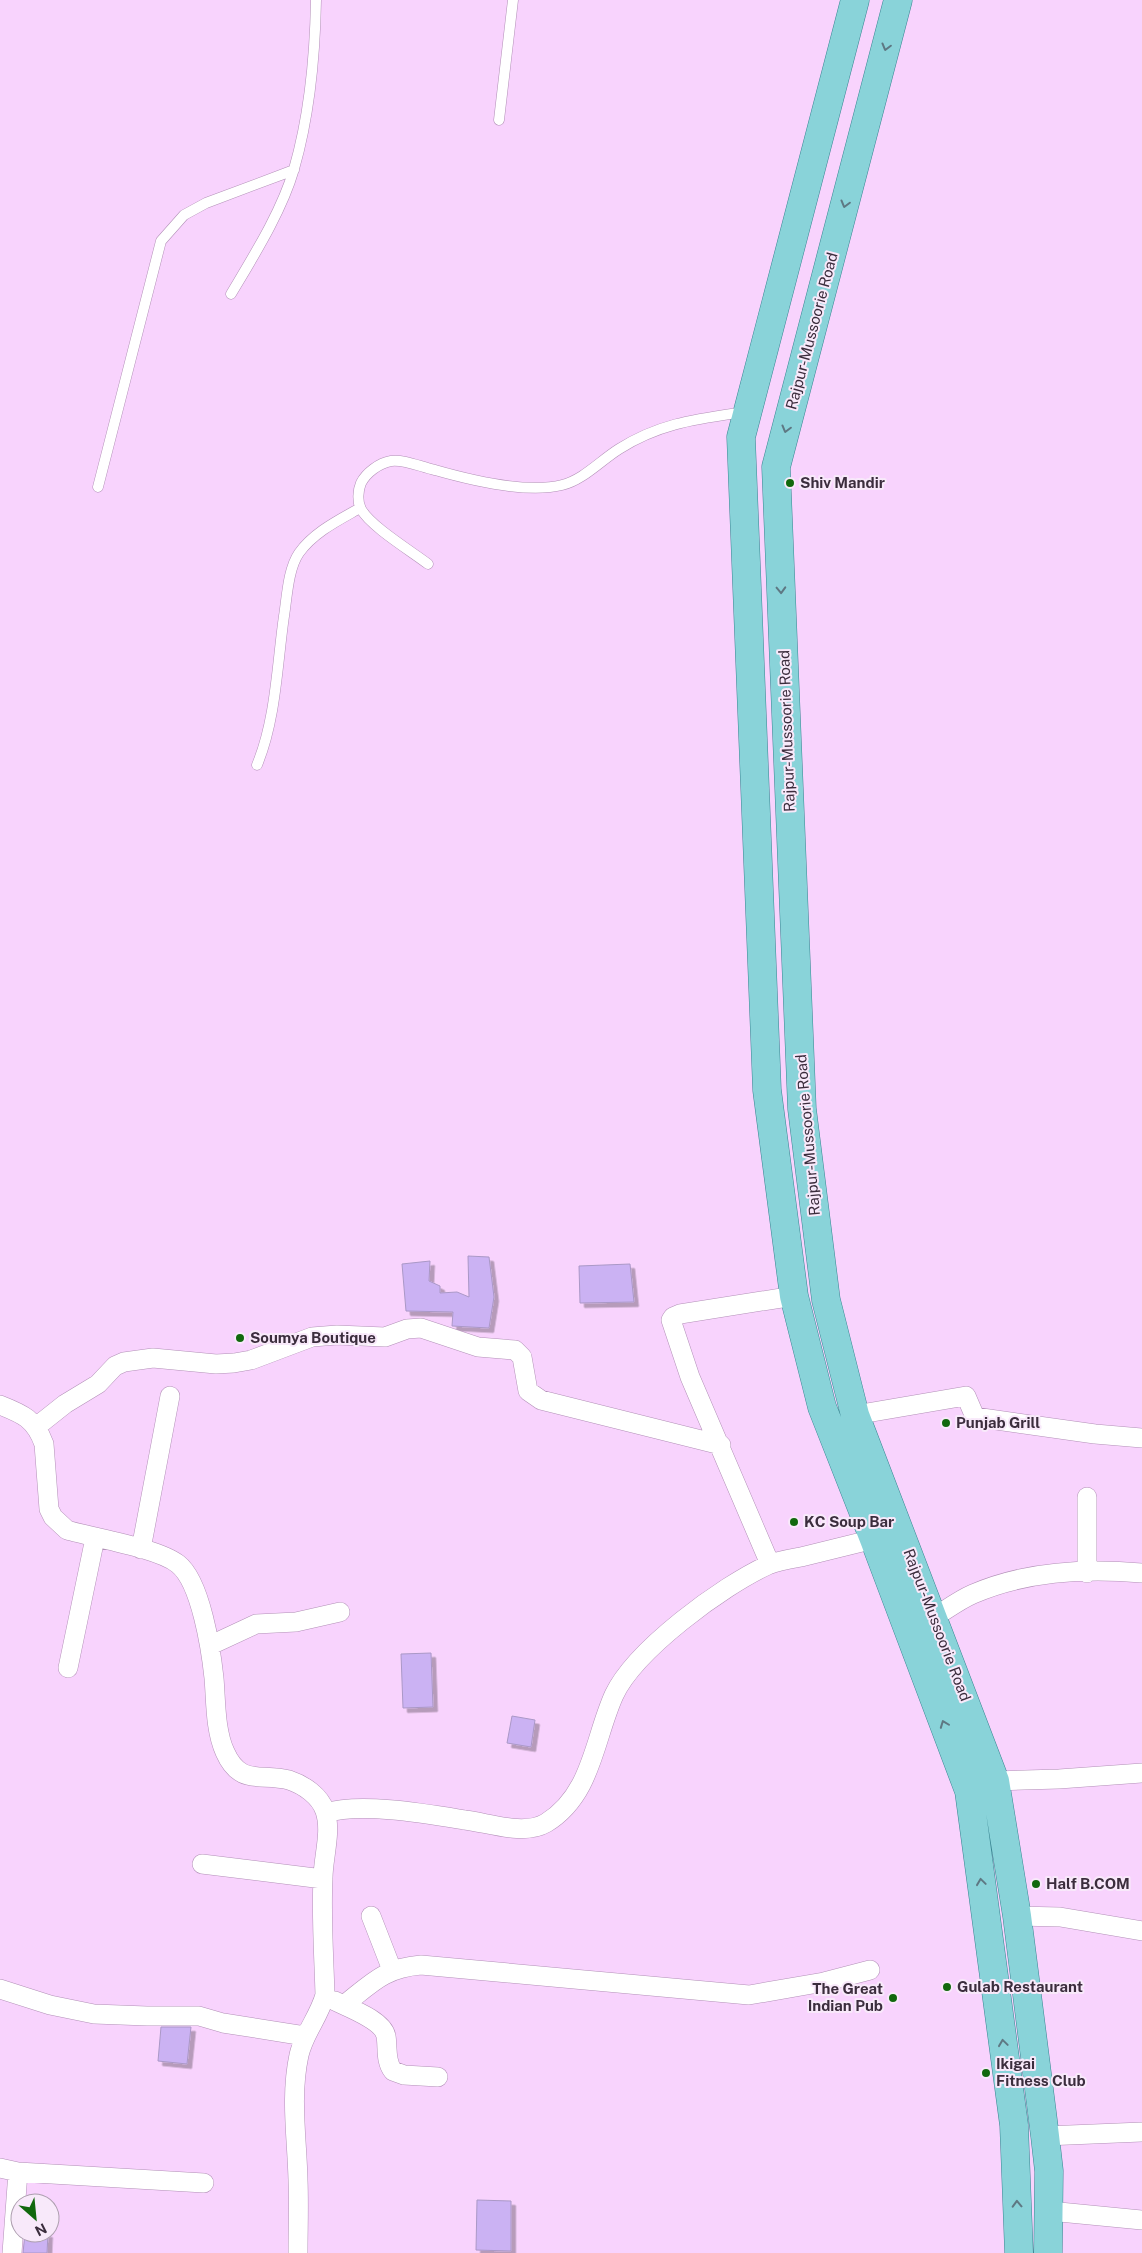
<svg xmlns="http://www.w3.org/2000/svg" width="1142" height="2253" font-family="'Public Sans',sans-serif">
  <defs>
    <filter id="shadow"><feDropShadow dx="4.5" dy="4.5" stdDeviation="0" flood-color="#0004"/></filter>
  </defs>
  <rect width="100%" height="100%" fill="#f8d3fd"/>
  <path fill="#cbb2f3" stroke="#aa98c6" filter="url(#shadow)" d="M 468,1256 L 489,1257 L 494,1297 L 489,1328 L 452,1326 L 453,1312 L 406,1311 L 402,1264 L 430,1261 L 429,1281 L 440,1286 L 440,1293 L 457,1292 L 469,1297 Z
    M 630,1264 L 634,1302 L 580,1303 L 579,1266 Z
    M 431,1653 L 433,1707 L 403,1708 L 401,1654 Z
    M 512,1716 L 535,1720 L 531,1747 L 507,1743 Z
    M 161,2027 L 191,2027 L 187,2064 L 158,2061 Z
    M 477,2200 L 511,2201 L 511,2251 L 476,2250 Z
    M 25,2233 L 48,2233 L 47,2253 L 23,2253 Z"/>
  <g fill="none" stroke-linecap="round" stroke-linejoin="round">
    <defs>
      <path id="service" d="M 499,120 L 513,0
        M 231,294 C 253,257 282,211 294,169 C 310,114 315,57 316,0
        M 98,487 L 161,241 L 184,215 L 206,203 L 294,170
        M 428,564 C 411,551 370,526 361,509 C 357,502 358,490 361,483 C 366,473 379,463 391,461 C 404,459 421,467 435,470 C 470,480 526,494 562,485 C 583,480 600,461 619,449 C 660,423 697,419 744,412
        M 257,765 C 276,719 277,665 284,616 C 287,597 288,569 299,553 C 314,532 339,520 360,508"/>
      <path id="minor" d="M 0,1405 C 23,1414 35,1419 44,1444 L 49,1509 L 53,1517 L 67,1530 C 94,1538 158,1548 178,1564 C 201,1582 211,1650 214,1678 C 216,1701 215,1730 225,1752 C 240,1786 260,1773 289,1780 C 304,1785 320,1796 325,1811 C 332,1831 323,1858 323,1878 C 321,1917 324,1957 325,1995 C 319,2017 304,2033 299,2055 C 290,2097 297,2138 298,2180 C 299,2205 298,2229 298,2253
        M 855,1415 L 966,1396 L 975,1417 L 1095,1434 L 1142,1438
        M 36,1427 L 65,1404 L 98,1384 L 115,1366 L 124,1362 L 153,1358 L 216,1364 L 234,1363 L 251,1360 L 312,1337 L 337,1335 L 385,1337 L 407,1329 L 421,1328 L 478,1347 L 515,1350 L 522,1357 L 528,1391 L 541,1400 L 721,1445
        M 1087,1497 L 1087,1573
        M 141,1549 L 170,1396
        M 770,1564 L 690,1377 L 671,1320 L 673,1317 L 680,1314 L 794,1296
        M 933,1618 C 946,1610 959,1600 973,1594 C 1026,1571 1085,1568 1142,1573
        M 211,1645 L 256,1624 L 296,1622 L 340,1612
        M 68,1668 L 95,1538
        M 995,1781 L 1059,1779 L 1142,1773
        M 326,1813 C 360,1802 428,1814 465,1820 C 489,1823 524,1836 546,1823 C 592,1795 594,1739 614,1695 C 635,1650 722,1586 768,1565 C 778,1561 790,1559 801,1557 C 825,1551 850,1545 874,1539
        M 202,1864 L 323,1879
        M 371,1916 L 392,1970
        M 1017,1916 L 1060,1917 L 1142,1931
        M 0,1989 L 50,2005 L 94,2014 L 147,2016 L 199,2016 L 223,2023 L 305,2036
        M 335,2001 C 349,2008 383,2020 386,2036 C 388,2047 385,2061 393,2071 L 404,2075 L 438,2077
        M 344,2005 C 372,1983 384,1968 421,1965 L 749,1995 L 824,1982 L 870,1970
        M 1045,2136 L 1142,2132
        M 0,2168 L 18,2172 L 204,2183
        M 1049,2211 L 1142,2220
        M 12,2253 L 18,2172"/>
      <path id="primary" d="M 855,0 L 741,437 L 767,1090 L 794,1296 L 822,1407 L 874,1539 L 969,1791 L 1014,2125 L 1019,2253
        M 898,0 L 776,467 L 802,1109 L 826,1300 L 855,1415 L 995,1781 L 1017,1916 L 1045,2136 L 1049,2171 L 1048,2253"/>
    </defs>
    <use href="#service" stroke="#b290b7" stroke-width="11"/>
    <use href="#minor" stroke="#b290b7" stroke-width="20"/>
    <use href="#primary" stroke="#3a8592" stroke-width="29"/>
    <use href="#service" stroke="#fff" stroke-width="10"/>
    <use href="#minor" stroke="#fff" stroke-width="19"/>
    <use href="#primary" stroke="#89d3d9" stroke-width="28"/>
  </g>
  <defs><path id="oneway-chevron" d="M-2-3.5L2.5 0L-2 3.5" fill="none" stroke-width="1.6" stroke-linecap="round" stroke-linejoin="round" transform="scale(1.25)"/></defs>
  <g stroke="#5e7883">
    <use href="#oneway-chevron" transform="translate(886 47) rotate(105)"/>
    <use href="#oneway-chevron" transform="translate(845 204) rotate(105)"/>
    <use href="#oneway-chevron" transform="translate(786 429) rotate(105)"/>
    <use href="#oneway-chevron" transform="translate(781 590) rotate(88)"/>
    <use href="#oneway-chevron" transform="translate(944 1724) rotate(-111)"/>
    <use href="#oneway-chevron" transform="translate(981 1882) rotate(-98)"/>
    <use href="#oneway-chevron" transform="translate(1003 2043) rotate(-98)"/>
    <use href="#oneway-chevron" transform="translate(1017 2204) rotate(-92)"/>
  </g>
  <g fill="#11680d" stroke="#f8e9fa" stroke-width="2">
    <circle cx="790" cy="483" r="5"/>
    <circle cx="240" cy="1338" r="5"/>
    <circle cx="946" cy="1423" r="5"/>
    <circle cx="794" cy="1522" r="5"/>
    <circle cx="1036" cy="1884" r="5"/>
    <circle cx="947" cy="1987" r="5"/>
    <circle cx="893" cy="1998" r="5"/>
    <circle cx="986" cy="2073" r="5"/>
  </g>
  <g text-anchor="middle" stroke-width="4" stroke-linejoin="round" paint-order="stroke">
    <g font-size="15" fill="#3b2d3d" stroke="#f8e9fa">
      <text transform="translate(812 331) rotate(-75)" y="5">Rajpur-Mussoorie Road</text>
      <text transform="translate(787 731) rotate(-92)" y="5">Rajpur-Mussoorie Road</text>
      <text transform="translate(808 1135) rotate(-95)" y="5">Rajpur-Mussoorie Road</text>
      <text transform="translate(937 1625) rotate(69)" y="5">Rajpur-Mussoorie Road</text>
    </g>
    <g font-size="15" font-weight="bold" fill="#3b2d3d" stroke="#f8e9fa" text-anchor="start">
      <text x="800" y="488">Shiv Mandir</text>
      <text x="250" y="1343">Soumya Boutique</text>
      <text x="956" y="1428">Punjab Grill</text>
      <text x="804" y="1527">KC Soup Bar</text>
      <text x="1046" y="1889">Half B.COM</text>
      <text x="957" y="1992">Gulab Restaurant</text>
      <text x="883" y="1994" text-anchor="end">The Great<tspan x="883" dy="17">Indian Pub</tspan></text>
      <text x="996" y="2069">Ikigai<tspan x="996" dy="17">Fitness Club</tspan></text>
    </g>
  </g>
  <g transform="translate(35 2218) rotate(153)"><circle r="24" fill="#f8e9fa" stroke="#ac9eae"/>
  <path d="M0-4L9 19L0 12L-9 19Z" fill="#11680d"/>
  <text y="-8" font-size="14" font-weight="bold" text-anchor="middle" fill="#3b2d3d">N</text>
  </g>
</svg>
